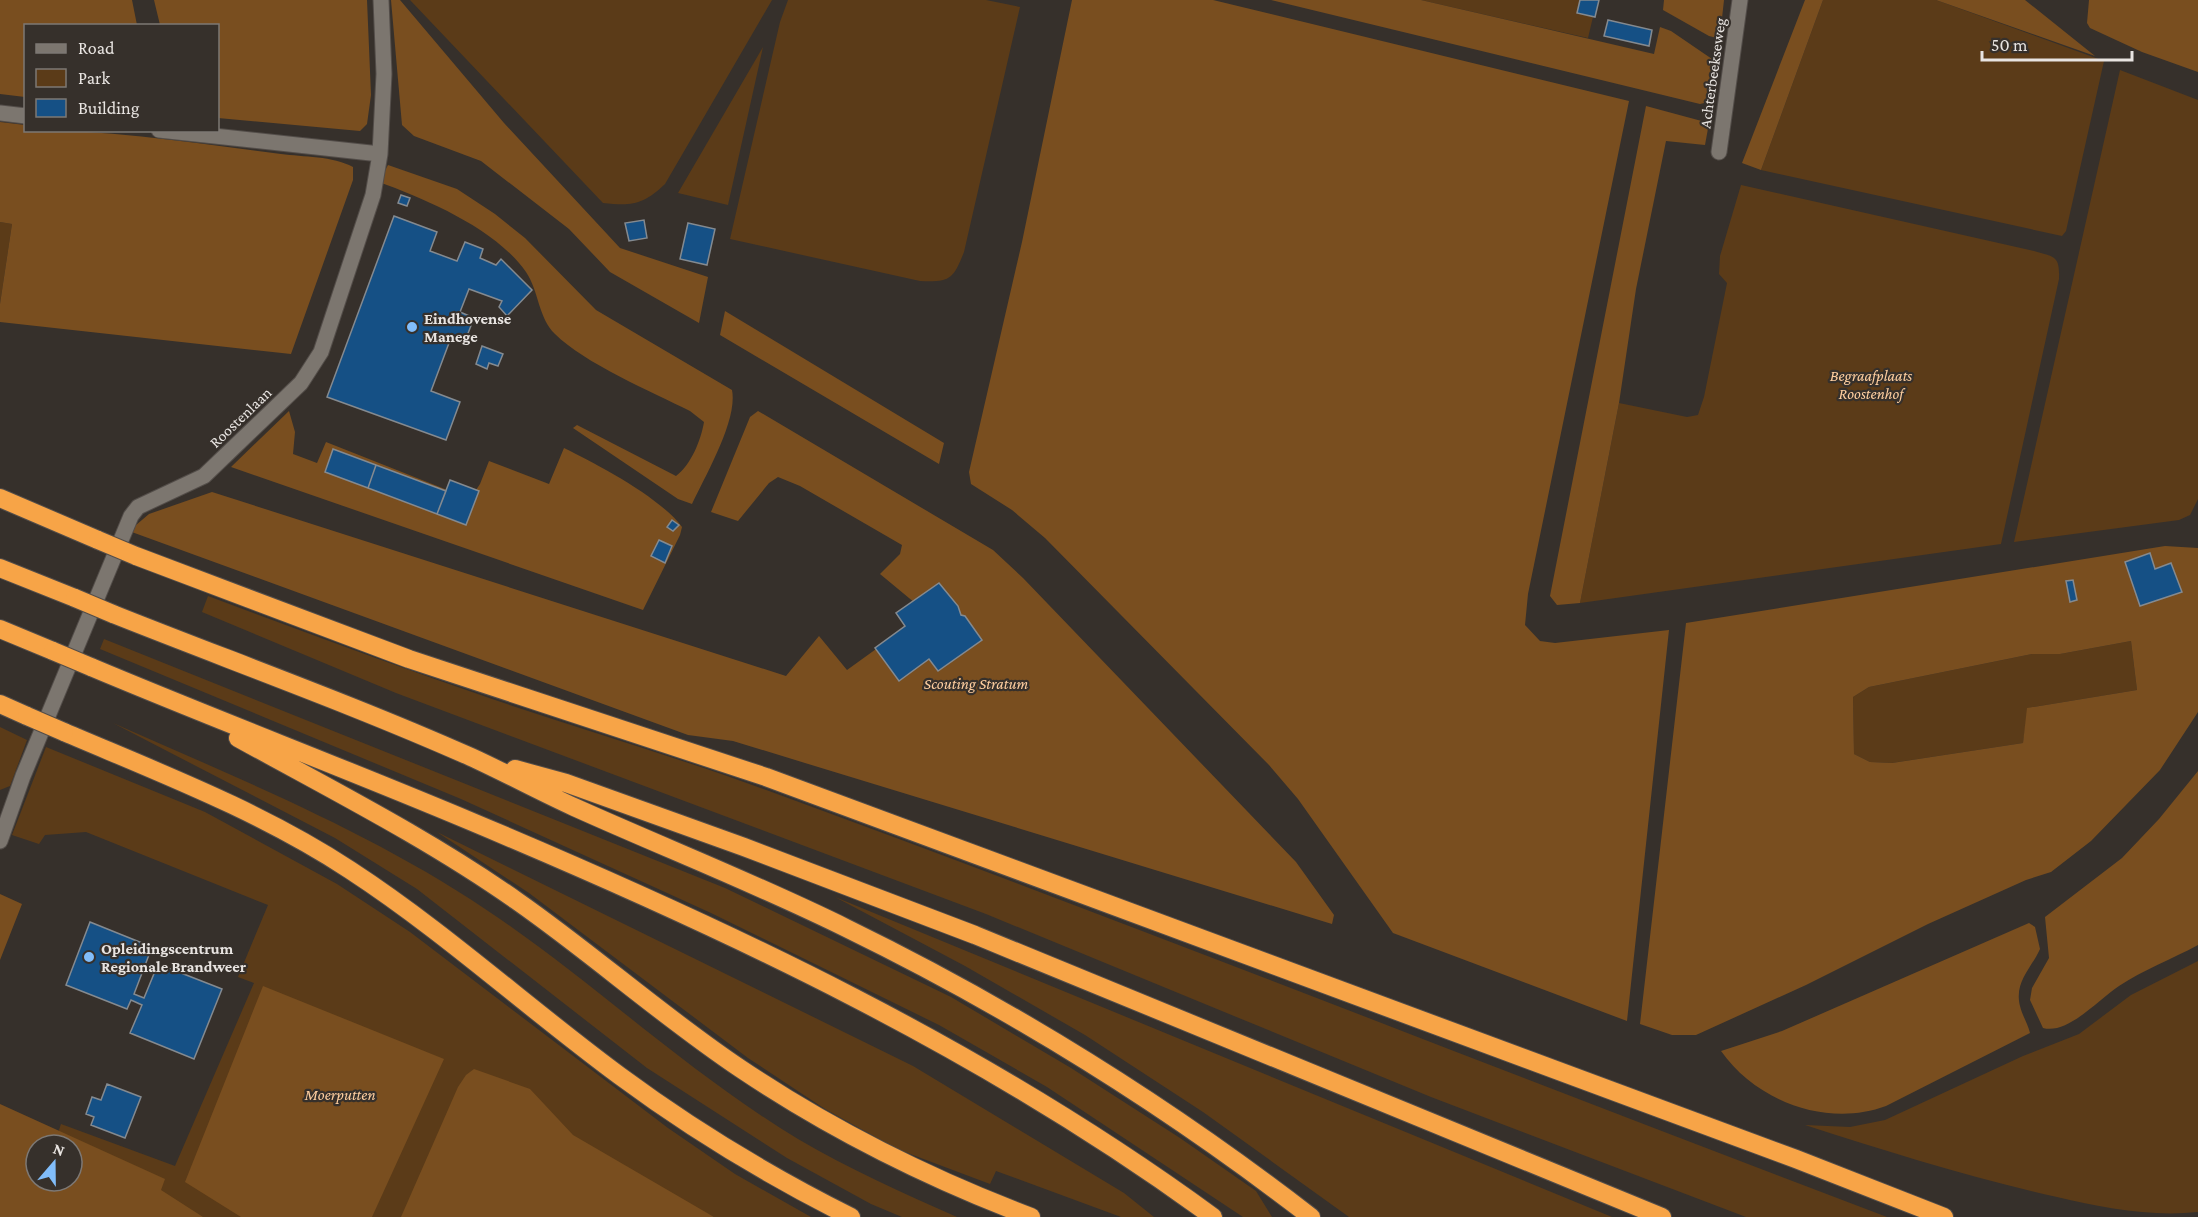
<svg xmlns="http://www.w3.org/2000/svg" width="2198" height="1217" font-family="'Crimson Pro',serif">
  <rect width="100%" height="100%" fill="#36302b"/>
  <path fill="#5b3b18" d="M 410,0 L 772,0 L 665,184 C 643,205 632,206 603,203 Z
    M 788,0 L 986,0 L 1020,7 L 964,252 C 953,280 950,282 920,281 L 730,239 L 780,22 Z
    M 1421,0 L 1597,0 L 1588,38 Z
    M 1823,0 L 1936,0 L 2104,61 L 2066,231 L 2062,236 L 1761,170 Z
    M 763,47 L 728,205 L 678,193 Z
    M 2120,70 L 2198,100 L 2198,499 L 2190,515 L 2179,520 L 2014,542 Z
    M 1741,185 L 2034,251 C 2055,257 2060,256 2059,279 L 2001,544 L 1580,603 L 1619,403 L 1687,417 L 1698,415 L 1704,397 L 1727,283 L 1719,274 L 1720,256 Z
    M 0,222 L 12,224 L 0,304 Z
    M 208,596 C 303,632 399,667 495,700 C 586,731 679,758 769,791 C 1143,928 1514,1076 1887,1217 L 1746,1217 L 1431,1097 L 986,914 L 396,693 L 202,612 Z
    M 104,639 L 725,888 L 951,997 L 1071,1068 L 1180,1138 L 1256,1191 L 1272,1217 L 1243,1217 L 1047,1087 L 939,1025 L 711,913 L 461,799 L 100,649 Z
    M 2131,641 L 2137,690 L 2028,708 L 2023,743 L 1892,763 L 1870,762 L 1854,754 L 1853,697 L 1869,687 L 2032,654 L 2060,654 Z
    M 113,723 C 244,781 381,836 500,919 C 601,989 692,1075 798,1139 C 849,1169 903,1193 957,1217 L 902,1217 L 871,1204 L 787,1158 L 647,1068 L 417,889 L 335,838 Z
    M 0,727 L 27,740 L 10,786 L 0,790 Z
    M 46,747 L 205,812 L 337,884 L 410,932 L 668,1128 L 735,1174 L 811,1217 L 714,1217 L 700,1210 L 709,1217 L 32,1217 L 72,1181 L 72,1145 L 54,1145 L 61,1124 L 175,1166 L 254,983 L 238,977 L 268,905 L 86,832 L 45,835 L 39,844 L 12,835 Z
    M 437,832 L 913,1066 L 1124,1193 L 1154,1217 L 1121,1217 L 996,1171 L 990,1184 L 897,1149 L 825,1109 L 748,1058 L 529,893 Z
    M 835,897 L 1612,1217 L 1349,1217 L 1203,1112 L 1085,1035 L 965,966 Z
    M 2198,961 L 2198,1212 C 2151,1217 2103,1208 2057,1197 C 1972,1178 1889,1152 1805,1125 L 1850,1127 L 1885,1120 L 2023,1056 L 2079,1034 L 2131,995 Z"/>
  <path fill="#794e1f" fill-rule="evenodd" d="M 0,0 L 132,0 L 137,25 L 26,26 L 25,97 L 0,94 Z
    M 154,0 L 367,0 L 371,95 L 367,124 L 360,131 L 218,118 L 218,26 L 160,25 Z
    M 391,0 L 400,0 L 504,123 L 620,248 L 708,277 L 699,323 L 610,272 L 569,229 L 481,161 L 414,136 L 402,125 Z
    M 1072,0 L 1213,0 L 1629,101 L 1528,594 L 1525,625 L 1540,641 L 1555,643 L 1669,630 L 1627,1021 L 1393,933 L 1298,799 L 1269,765 L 1045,538 L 1012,510 L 971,484 L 969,472 L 1022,242 Z
    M 1271,0 L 1421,0 L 1654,54 L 1660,27 L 1671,31 L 1712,59 C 1714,73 1713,88 1708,102 L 1700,104 Z
    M 1664,0 L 1724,0 L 1720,36 L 1717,38 L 1709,36 L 1663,10 Z
    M 1805,0 L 1823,0 L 1761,170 L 1742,163 Z
    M 1936,0 L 2025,0 L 2095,56 Z
    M 2089,0 L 2198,0 L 2198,72 L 2142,52 L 2090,28 L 2087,23 Z
    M 1646,106 L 1709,123 L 1705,145 L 1666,141 L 1636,289 L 1619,403 L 1580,603 L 1557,605 L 1550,596 Z
    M 0,122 L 25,125 L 26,130 C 111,130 197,143 281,154 C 303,157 333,156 353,167 L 353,180 L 291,354 L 0,322 L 0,304 L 12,224 L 0,222 Z
    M 388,165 L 457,189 L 495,214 L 525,238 L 596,310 L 732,390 C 738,420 705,476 692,504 L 678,499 L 573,428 L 577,425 L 676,476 C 691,465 701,440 704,422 L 690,411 C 652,392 584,363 555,334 C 538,318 539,291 526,272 C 496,229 428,200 379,182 Z
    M 725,311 L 944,443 L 939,464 L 720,335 Z
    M 289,411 L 295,432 L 293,454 L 317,463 L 326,442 L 470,499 L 480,484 L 489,461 L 549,484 L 564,448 C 597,464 661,498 682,527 L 680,535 L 643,610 L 231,467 Z
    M 758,411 L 993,550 L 1023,578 L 1296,862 L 1334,915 L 1332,924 L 733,741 L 688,735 L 129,531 L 149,514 L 212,492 L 786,676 L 819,636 L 847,670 L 908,626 L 915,603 L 880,574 L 900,554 L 902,545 L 800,486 L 778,477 L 769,483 L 738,521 L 711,512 L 750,417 Z
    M 2165,546 L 2198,548 L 2198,712 L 2160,770 L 2091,841 L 2051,872 L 2026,880 L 1928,924 L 1806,985 L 1696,1035 L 1672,1035 L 1640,1024 L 1686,623 ZM 2131,641 L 2137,690 L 2027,708 L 2023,743 L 1892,763 L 1870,762 L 1854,754 L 1853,697 L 1869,687 L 2032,654 L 2060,654 Z
    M 2198,771 L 2198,945 C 2172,959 2143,970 2119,986 C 2100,998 2068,1035 2043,1028 L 2030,1000 L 2032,988 L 2049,958 L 2045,917 L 2122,858 L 2159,819 Z
    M 0,894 L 22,904 L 0,960 Z
    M 2029,923 L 2035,927 L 2040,949 C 2031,969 2014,982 2020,1006 C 2022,1015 2028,1024 2030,1033 L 1886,1106 C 1827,1128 1756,1101 1721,1051 L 1782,1031 Z
    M 263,986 L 444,1059 L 372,1217 L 241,1217 L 185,1182 Z
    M 474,1069 L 530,1089 L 573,1135 L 714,1217 L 401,1217 L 458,1087 L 466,1075 Z
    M 0,1104 L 165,1179 L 161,1190 L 203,1217 L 0,1217 ZM 36,1145 L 72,1145 L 72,1181 L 36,1181 Z"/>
  <path fill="#155085" stroke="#848a90" stroke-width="1.5" d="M 1580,0 L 1599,0 L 1595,17 L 1577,13 Z
    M 1608,20 L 1652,30 L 1649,46 L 1604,36 Z
    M 401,195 L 410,198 L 407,206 L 398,203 Z
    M 394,216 L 437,232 L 430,251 L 457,261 L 465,242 L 483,249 L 480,258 L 496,265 L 501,259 L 532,290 L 507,316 L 499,307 L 502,301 L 469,289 L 460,312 L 474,318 L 465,341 L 452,335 L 431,391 L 460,402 L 446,440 L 327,397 Z
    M 644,220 L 647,238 L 629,241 L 625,223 Z
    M 688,223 L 715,229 L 707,265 L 680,259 Z
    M 482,346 L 503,354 L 498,366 L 489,363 L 487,369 L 476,364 Z
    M 333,449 L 376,465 L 368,488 L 325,472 Z
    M 376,465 L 446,491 L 437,514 L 368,488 Z
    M 450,480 L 479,491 L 466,525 L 437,514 Z
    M 672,520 L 679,525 L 673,531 L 667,527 Z
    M 659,540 L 672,546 L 665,563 L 651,556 Z
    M 2150,553 L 2155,569 L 2171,563 L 2182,592 L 2140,606 L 2125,562 Z
    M 2073,580 L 2077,600 L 2070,602 L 2066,581 Z
    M 939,583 L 958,606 L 961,615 L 965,616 L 982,640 L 938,671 L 929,659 L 899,681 L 875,648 L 905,626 L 896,613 Z
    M 90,922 L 152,947 L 134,994 L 144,998 L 158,964 L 222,989 L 194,1059 L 130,1033 L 142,1005 L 131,1000 L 127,1009 L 66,985 Z
    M 107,1084 L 141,1097 L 125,1138 L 91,1125 L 94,1117 L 86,1114 L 92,1097 L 101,1100 Z"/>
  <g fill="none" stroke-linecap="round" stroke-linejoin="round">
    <defs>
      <path id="minor" d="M 0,113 L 26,116
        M 159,130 L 380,154
        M 1719,152 L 1740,0
        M 0,841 L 23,776 L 131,516 L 138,507 L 204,476 L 301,383 L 321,352 L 373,195 L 380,154 L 384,74 L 381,0"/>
      <path id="highway" d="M 0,498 L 98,540
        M 136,556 L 409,659 L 766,777 L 1796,1159 L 1944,1217
        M 0,568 L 75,598
        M 113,614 C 231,661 354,705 471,757 C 506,773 539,791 574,807 C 665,848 757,884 846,928 C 1010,1008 1166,1105 1311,1217
        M 0,629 L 53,651
        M 91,667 C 217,720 344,768 470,821 C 730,930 985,1050 1213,1217
        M 0,704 L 27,716
        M 64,732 C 160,773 262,812 350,870 C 445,932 529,1009 620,1076 C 693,1130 771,1177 851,1217
        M 238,738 C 332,790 429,839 517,901 C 593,954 663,1017 741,1069 C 832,1130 928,1178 1031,1217
        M 515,769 L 566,783 L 744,847 L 975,935 L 1662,1217"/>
    </defs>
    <use href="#minor" stroke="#534d49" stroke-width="17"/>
    <use href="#highway" stroke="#534d49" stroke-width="20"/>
    <use href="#minor" stroke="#7c766f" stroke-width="15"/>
    <use href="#highway" stroke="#f7a447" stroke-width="18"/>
    <defs>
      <path id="highway-bridge" d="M 98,540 L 136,556
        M 75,598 L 113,614
        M 53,651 L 91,667
        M 27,716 L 64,732"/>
    </defs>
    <use href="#highway-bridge" stroke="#534d49" stroke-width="20" stroke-linecap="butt"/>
    <use href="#highway-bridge" stroke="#f7a447" stroke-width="18"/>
  </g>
  <g fill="#81bdfa" stroke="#36302b" stroke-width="2">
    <circle cx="412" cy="327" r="6"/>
    <circle cx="89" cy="957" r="6"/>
  </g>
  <g text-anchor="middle" stroke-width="4.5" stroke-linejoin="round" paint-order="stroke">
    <g font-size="16" fill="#e8e4e1" stroke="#36302b">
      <text transform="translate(1712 73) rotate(-82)" y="6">Achterbeekseweg</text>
      <text transform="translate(240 417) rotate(-44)" y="6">Roostenlaan</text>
    </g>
    <g font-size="16" font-weight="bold" fill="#e8e4e1" stroke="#36302b" text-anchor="start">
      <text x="424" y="324">Eindhovense<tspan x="424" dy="18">Manege</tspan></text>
      <text x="101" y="954">Opleidingscentrum<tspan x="101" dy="18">Regionale Brandweer</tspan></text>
    </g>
    <g font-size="16" font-style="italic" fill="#fece9f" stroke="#36302b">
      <text x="1871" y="381">Begraafplaats<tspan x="1871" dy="18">Roostenhof</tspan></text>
      <text x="976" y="689">Scouting Stratum</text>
      <text x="340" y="1100">Moerputten</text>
    </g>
  </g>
  <rect x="24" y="24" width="195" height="108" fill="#36302b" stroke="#7d7874" stroke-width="1.5"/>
  <rect x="36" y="44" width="30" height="9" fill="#7c766f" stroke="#7d7874" stroke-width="1.5"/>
  <text x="78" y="54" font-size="18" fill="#e8e4e1">Road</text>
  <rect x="36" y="69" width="30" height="18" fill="#5b3b18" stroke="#7d7874" stroke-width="1.5"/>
  <text x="78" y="84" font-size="18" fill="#e8e4e1">Park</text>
  <rect x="36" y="99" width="30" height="18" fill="#155085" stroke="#7d7874" stroke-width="1.5"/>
  <text x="78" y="114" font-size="18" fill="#e8e4e1">Building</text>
  <g transform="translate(54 1163) rotate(20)"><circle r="28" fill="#36302b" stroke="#7d7874" stroke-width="1.5"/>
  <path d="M0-4.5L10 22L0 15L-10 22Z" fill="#81bdfa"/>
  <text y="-9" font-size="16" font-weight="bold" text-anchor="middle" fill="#e8e4e1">N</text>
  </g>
  <path d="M1982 51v9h150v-9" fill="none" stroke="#e8e4e1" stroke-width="3"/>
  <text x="1991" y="51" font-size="18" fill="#e8e4e1" stroke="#36302b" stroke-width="4.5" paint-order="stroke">50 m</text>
</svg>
